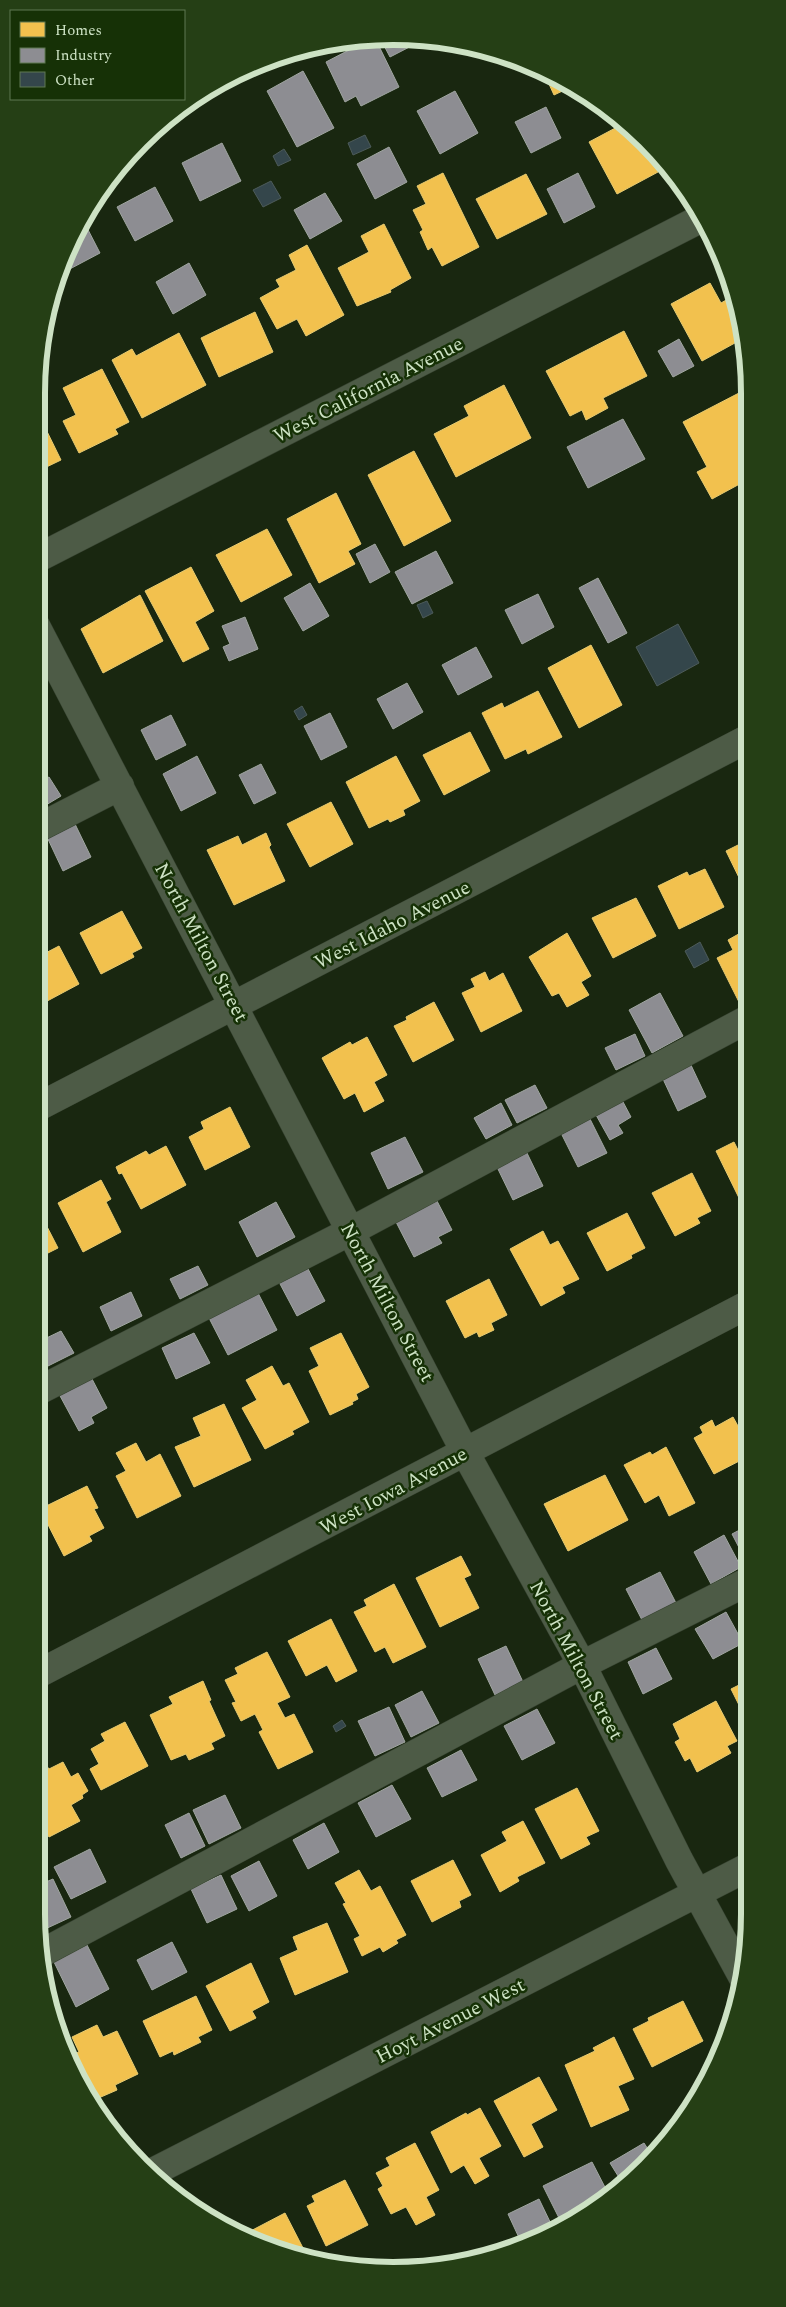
<svg xmlns="http://www.w3.org/2000/svg" width="786" height="2307" font-family="Spectral,serif">
  <rect width="100%" height="100%" fill="#192710"/>
  <path fill="#f2c14e" stroke="#e7cb71" d="M 544,73 L 572,84 L 573,86 L 554,95 Z
    M 621,125 L 642,142 L 658,172 L 617,194 L 589,142 Z
    M 443,173 L 479,247 L 442,266 L 432,247 L 428,250 L 420,232 L 423,230 L 413,210 L 426,204 L 417,186 Z
    M 526,174 L 547,214 L 497,239 L 476,199 Z
    M 384,224 L 411,278 L 390,290 L 391,292 L 357,306 L 338,268 L 369,252 L 361,236 Z
    M 307,245 L 344,315 L 306,336 L 297,319 L 277,329 L 260,298 L 280,287 L 276,280 L 296,270 L 289,255 Z
    M 710,283 L 721,303 L 728,299 L 740,320 L 744,338 L 702,361 L 671,304 Z
    M 255,312 L 273,352 L 219,377 L 201,338 Z
    M 624,331 L 647,376 L 603,398 L 608,408 L 586,420 L 582,410 L 570,416 L 546,371 Z
    M 179,333 L 206,385 L 142,418 L 112,360 L 132,349 L 136,356 Z
    M 102,369 L 129,422 L 115,429 L 118,434 L 79,453 L 63,421 L 76,415 L 63,388 Z
    M 504,385 L 531,438 L 456,477 L 434,434 L 469,416 L 464,406 Z
    M 739,393 L 747,408 L 747,480 L 712,499 L 697,472 L 707,467 L 683,422 Z
    M 36,409 L 61,460 L 36,472 Z
    M 414,451 L 451,521 L 404,546 L 368,475 Z
    M 336,493 L 361,544 L 348,551 L 355,564 L 319,583 L 287,519 Z
    M 267,529 L 292,575 L 241,602 L 216,555 Z
    M 191,567 L 214,611 L 195,622 L 209,649 L 183,662 L 145,591 Z
    M 140,595 L 163,641 L 103,673 L 81,629 Z
    M 591,645 L 622,705 L 579,728 L 548,668 Z
    M 538,691 L 562,737 L 528,754 L 526,749 L 505,759 L 482,713 L 502,703 L 504,708 Z
    M 470,732 L 490,771 L 444,795 L 423,755 Z
    M 396,756 L 420,801 L 403,810 L 405,815 L 390,822 L 388,819 L 369,828 L 346,782 Z
    M 331,802 L 353,844 L 310,867 L 287,824 Z
    M 266,833 L 271,845 L 269,847 L 285,881 L 234,905 L 207,850 L 238,836 L 242,845 Z
    M 748,840 L 748,896 L 726,851 Z
    M 705,869 L 724,907 L 679,929 L 658,886 L 687,872 L 689,876 Z
    M 636,898 L 656,936 L 613,958 L 592,918 Z
    M 122,911 L 142,948 L 132,953 L 134,957 L 101,974 L 80,933 Z
    M 744,931 L 748,938 L 748,1000 L 740,1004 L 717,958 L 733,950 L 728,940 Z
    M 567,933 L 591,976 L 581,982 L 589,995 L 567,1007 L 559,993 L 552,996 L 529,957 Z
    M 59,946 L 79,984 L 36,1007 L 36,958 Z
    M 485,972 L 489,981 L 503,973 L 522,1011 L 481,1032 L 462,993 L 475,987 L 471,979 Z
    M 434,1002 L 454,1040 L 413,1062 L 394,1026 L 407,1020 L 406,1017 Z
    M 367,1037 L 387,1075 L 374,1082 L 384,1101 L 364,1112 L 355,1093 L 344,1099 L 322,1058 L 350,1042 L 352,1045 Z
    M 230,1107 L 250,1147 L 205,1170 L 189,1137 L 204,1129 L 201,1122 Z
    M 734,1142 L 740,1154 L 748,1150 L 748,1199 L 741,1202 L 716,1151 Z
    M 166,1146 L 186,1185 L 141,1209 L 122,1173 L 119,1174 L 116,1167 L 146,1151 L 149,1155 Z
    M 692,1173 L 711,1211 L 697,1218 L 700,1223 L 675,1236 L 652,1193 Z
    M 101,1180 L 111,1199 L 106,1202 L 121,1232 L 83,1252 L 58,1203 Z
    M 39,1211 L 58,1248 L 38,1258 L 46,1273 L 36,1278 L 36,1212 Z
    M 627,1213 L 645,1248 L 631,1255 L 632,1258 L 607,1271 L 587,1233 Z
    M 543,1231 L 550,1245 L 558,1241 L 579,1279 L 562,1287 L 565,1293 L 541,1306 L 510,1249 Z
    M 489,1279 L 507,1315 L 491,1323 L 494,1330 L 479,1337 L 477,1332 L 465,1338 L 446,1301 Z
    M 341,1333 L 369,1387 L 356,1394 L 358,1399 L 352,1402 L 353,1404 L 330,1415 L 309,1371 L 319,1366 L 310,1348 Z
    M 272,1366 L 283,1386 L 289,1383 L 309,1422 L 292,1431 L 294,1434 L 265,1449 L 242,1408 L 257,1400 L 246,1380 Z
    M 224,1404 L 251,1460 L 194,1487 L 175,1447 L 201,1436 L 193,1418 Z
    M 733,1417 L 749,1446 L 749,1456 L 714,1474 L 694,1438 L 703,1433 L 700,1427 L 712,1420 L 715,1427 Z
    M 136,1443 L 146,1462 L 160,1454 L 181,1496 L 137,1518 L 116,1476 L 126,1471 L 116,1453 Z
    M 666,1447 L 695,1503 L 669,1516 L 659,1495 L 645,1503 L 624,1465 L 650,1452 L 652,1455 Z
    M 605,1475 L 628,1520 L 568,1551 L 544,1504 Z
    M 87,1486 L 98,1508 L 94,1509 L 104,1528 L 89,1536 L 92,1541 L 64,1556 L 40,1509 Z
    M 36,1553 L 42,1564 L 36,1567 Z
    M 461,1556 L 471,1575 L 464,1578 L 479,1608 L 440,1627 L 416,1578 Z
    M 394,1584 L 426,1647 L 393,1663 L 385,1647 L 375,1652 L 354,1612 L 367,1606 L 364,1600 Z
    M 331,1619 L 357,1671 L 336,1682 L 327,1665 L 306,1676 L 288,1641 Z
    M 267,1652 L 290,1697 L 277,1703 L 285,1718 L 294,1714 L 313,1752 L 278,1769 L 259,1732 L 263,1730 L 255,1714 L 241,1721 L 232,1703 L 236,1702 L 225,1680 L 238,1674 L 235,1668 Z
    M 749,1680 L 749,1725 L 731,1689 Z
    M 203,1681 L 211,1700 L 209,1701 L 225,1736 L 211,1743 L 214,1749 L 189,1760 L 186,1754 L 171,1760 L 150,1715 L 173,1704 L 169,1697 Z
    M 716,1701 L 737,1741 L 727,1746 L 731,1753 L 697,1772 L 690,1758 L 685,1761 L 675,1742 L 680,1739 L 673,1724 Z
    M 125,1722 L 148,1766 L 101,1790 L 90,1769 L 99,1764 L 91,1749 L 105,1741 L 101,1734 Z
    M 63,1762 L 71,1777 L 78,1773 L 88,1791 L 82,1795 L 83,1798 L 71,1805 L 80,1821 L 49,1837 L 36,1815 L 36,1771 L 46,1765 L 49,1769 Z
    M 577,1788 L 599,1831 L 586,1837 L 590,1844 L 561,1859 L 535,1809 Z
    M 523,1821 L 545,1863 L 517,1877 L 519,1881 L 500,1892 L 481,1855 L 507,1841 L 502,1832 Z
    M 453,1860 L 471,1895 L 459,1901 L 461,1907 L 432,1922 L 411,1881 Z
    M 359,1870 L 371,1891 L 380,1886 L 406,1935 L 396,1940 L 398,1943 L 383,1952 L 380,1947 L 362,1956 L 354,1939 L 360,1936 L 343,1904 L 346,1903 L 335,1883 Z
    M 327,1923 L 348,1972 L 295,1995 L 280,1958 L 298,1950 L 293,1937 Z
    M 251,1963 L 269,2002 L 252,2011 L 256,2018 L 230,2031 L 206,1986 Z
    M 196,1996 L 212,2030 L 198,2037 L 201,2042 L 174,2055 L 173,2051 L 160,2057 L 143,2021 Z
    M 683,2001 L 703,2041 L 652,2067 L 633,2029 L 649,2021 L 648,2018 Z
    M 97,2025 L 103,2037 L 117,2031 L 138,2074 L 115,2085 L 117,2090 L 94,2100 L 67,2057 L 79,2052 L 72,2037 Z
    M 614,2037 L 634,2079 L 618,2086 L 629,2110 L 591,2127 L 565,2065 L 595,2051 L 593,2048 Z
    M 539,2077 L 557,2110 L 531,2124 L 543,2147 L 524,2157 L 494,2101 Z
    M 480,2108 L 501,2146 L 479,2158 L 489,2176 L 475,2184 L 464,2165 L 451,2173 L 431,2132 L 466,2113 L 467,2115 Z
    M 415,2143 L 439,2190 L 426,2197 L 435,2215 L 416,2225 L 406,2207 L 391,2214 L 378,2189 L 383,2186 L 376,2173 L 390,2166 L 386,2158 Z
    M 345,2180 L 368,2225 L 326,2246 L 307,2206 L 315,2202 L 312,2196 Z
    M 285,2213 L 303,2248 L 295,2252 L 241,2236 Z"/>
  <path fill="#8d8d92" stroke="#a0a6a1" d="M 416,37 L 425,39 L 390,57 L 380,38 Z
    M 372,38 L 375,38 L 399,87 L 361,106 L 356,96 L 345,102 L 326,62 Z
    M 303,71 L 334,128 L 297,147 L 267,91 Z
    M 455,91 L 478,133 L 440,154 L 417,111 Z
    M 546,107 L 561,138 L 531,153 L 515,122 Z
    M 222,143 L 241,181 L 200,201 L 182,163 Z
    M 389,147 L 407,182 L 375,199 L 357,164 Z
    M 578,173 L 595,207 L 564,223 L 547,189 Z
    M 155,187 L 173,221 L 135,241 L 117,207 Z
    M 325,193 L 342,221 L 310,239 L 294,210 Z
    M 83,220 L 100,253 L 66,271 L 62,263 L 73,235 Z
    M 189,263 L 206,295 L 173,314 L 156,282 Z
    M 59,273 L 63,281 L 54,286 Z
    M 679,339 L 694,366 L 673,377 L 658,351 Z
    M 623,419 L 645,459 L 588,488 L 567,447 Z
    M 375,544 L 390,572 L 370,583 L 356,554 Z
    M 436,551 L 453,583 L 412,604 L 395,572 Z
    M 598,578 L 627,633 L 608,643 L 579,588 Z
    M 310,583 L 329,616 L 303,631 L 284,598 Z
    M 538,594 L 554,627 L 522,644 L 505,610 Z
    M 245,617 L 258,649 L 229,661 L 223,647 L 230,644 L 222,626 Z
    M 476,647 L 492,677 L 458,695 L 442,665 Z
    M 407,683 L 423,712 L 393,729 L 377,699 Z
    M 330,713 L 347,747 L 321,760 L 304,726 Z
    M 171,715 L 186,745 L 156,760 L 141,730 Z
    M 197,756 L 216,793 L 181,811 L 163,774 Z
    M 261,764 L 276,793 L 254,804 L 239,775 Z
    M 49,777 L 61,796 L 36,811 L 36,784 Z
    M 75,824 L 91,857 L 63,871 L 47,837 Z
    M 660,993 L 683,1036 L 652,1053 L 629,1010 Z
    M 635,1034 L 645,1056 L 616,1070 L 605,1048 Z
    M 690,1063 L 706,1097 L 678,1111 L 663,1079 Z
    M 535,1085 L 547,1108 L 517,1123 L 505,1100 Z
    M 622,1100 L 631,1117 L 618,1125 L 623,1133 L 610,1140 L 596,1115 Z
    M 501,1103 L 512,1125 L 486,1139 L 474,1118 Z
    M 590,1119 L 607,1153 L 578,1167 L 561,1133 Z
    M 405,1137 L 423,1172 L 388,1189 L 371,1153 Z
    M 526,1151 L 543,1186 L 513,1200 L 496,1165 Z
    M 437,1201 L 452,1230 L 438,1237 L 442,1243 L 414,1257 L 396,1222 Z
    M 276,1202 L 295,1237 L 257,1257 L 239,1222 Z
    M 198,1266 L 208,1285 L 180,1299 L 170,1279 Z
    M 307,1267 L 325,1301 L 297,1316 L 279,1282 Z
    M 131,1292 L 142,1316 L 111,1331 L 100,1307 Z
    M 258,1293 L 277,1330 L 228,1355 L 209,1318 Z
    M 61,1331 L 74,1353 L 48,1366 L 36,1343 Z
    M 194,1333 L 210,1363 L 176,1379 L 162,1348 Z
    M 91,1377 L 107,1408 L 91,1417 L 94,1423 L 79,1431 L 59,1394 Z
    M 749,1525 L 749,1565 L 748,1565 L 732,1534 Z
    M 724,1535 L 741,1567 L 711,1584 L 694,1552 Z
    M 660,1572 L 676,1603 L 642,1620 L 626,1589 Z
    M 726,1612 L 743,1643 L 713,1659 L 695,1629 Z
    M 506,1646 L 523,1682 L 495,1695 L 478,1659 Z
    M 656,1648 L 672,1679 L 643,1694 L 628,1662 Z
    M 422,1691 L 439,1723 L 411,1737 L 395,1705 Z
    M 389,1707 L 405,1742 L 375,1756 L 358,1721 Z
    M 537,1709 L 555,1743 L 522,1760 L 504,1726 Z
    M 461,1750 L 477,1780 L 442,1797 L 427,1768 Z
    M 392,1785 L 411,1819 L 376,1837 L 358,1803 Z
    M 225,1795 L 241,1828 L 209,1844 L 193,1810 Z
    M 189,1813 L 205,1846 L 181,1858 L 165,1825 Z
    M 324,1823 L 339,1852 L 308,1869 L 293,1840 Z
    M 90,1849 L 106,1882 L 71,1899 L 54,1867 Z
    M 259,1861 L 277,1896 L 249,1911 L 231,1876 Z
    M 221,1875 L 237,1909 L 207,1923 L 191,1889 Z
    M 53,1879 L 71,1917 L 43,1930 L 37,1917 L 36,1886 Z
    M 172,1942 L 187,1972 L 152,1990 L 137,1960 Z
    M 87,1945 L 109,1989 L 76,2007 L 54,1962 Z
    M 644,2143 L 653,2157 L 623,2184 L 610,2163 Z
    M 592,2162 L 609,2195 L 560,2220 L 543,2186 Z
    M 539,2199 L 553,2228 L 521,2242 L 508,2214 Z
    M 446,2261 L 448,2265 L 434,2267 Z"/>
  <path fill="#34464b" stroke="#4d5b5a" d="M 365,135 L 371,147 L 353,155 L 348,143 Z
    M 284,149 L 291,160 L 278,166 L 273,156 Z
    M 271,181 L 281,198 L 263,207 L 253,190 Z
    M 427,601 L 433,613 L 423,618 L 417,605 Z
    M 678,624 L 699,663 L 657,686 L 636,647 Z
    M 302,706 L 307,715 L 299,720 L 294,711 Z
    M 700,942 L 709,960 L 694,968 L 685,951 Z
    M 342,1720 L 346,1726 L 336,1732 L 333,1726 Z"/>
  <g fill="none" stroke-linecap="round" stroke-linejoin="round">
    <defs>
      <path id="minor" d="M 36,559 L 700,219
        M 36,626 L 465,1452 L 582,1665 L 679,1860 L 742,1976
        M 36,829 L 120,786
        M 36,1108 L 747,739
        M 36,1392 L 351,1231 L 748,1019
        M 36,1675 L 749,1304
        M 40,1954 L 582,1665 L 749,1581
        M 151,2173 L 750,1866"/>
    </defs>
    <use href="#minor" stroke="#364230" stroke-width="29"/>
    <use href="#minor" stroke="#4d5b46" stroke-width="28"/>
  </g>
  <g text-anchor="middle" stroke-width="5" stroke-linejoin="round" paint-order="stroke">
    <g font-size="20" fill="#cde2c4" stroke="#163106">
      <text transform="translate(368 389) rotate(-27)" y="7">West California Avenue</text>
      <text transform="translate(392 924) rotate(-27)" y="7">West Idaho Avenue</text>
      <text transform="translate(202 942) rotate(62)" y="7">North Milton Street</text>
      <text transform="translate(388 1302) rotate(62)" y="7">North Milton Street</text>
      <text transform="translate(393 1490) rotate(-28)" y="7">West Iowa Avenue</text>
      <text transform="translate(577 1660) rotate(62)" y="7">North Milton Street</text>
      <text transform="translate(450 2020) rotate(-27)" y="7">Hoyt Avenue West</text>
    </g>
  </g>
  <path d="M0 0H786V2307H0ZM393 45H393A348 348 0 0 1 741 393V1914A348 348 0 0 1 393 2262H393A348 348 0 0 1 45 1914V393A348 348 0 0 1 393 45Z" fill="#253f15" fill-rule="evenodd"/>
  <path fill="none" stroke="#cde2c4" stroke-width="6" d="M393 45H393A348 348 0 0 1 741 393V1914A348 348 0 0 1 393 2262H393A348 348 0 0 1 45 1914V393A348 348 0 0 1 393 45Z"/>
  <rect x="10" y="10" width="175" height="90" fill="#163106" stroke="#5f7852"/>
  <rect x="20" y="22" width="25" height="15" fill="#f2c14e" stroke="#5f7852"/>
  <text x="55" y="35" font-size="15" fill="#cde2c4">Homes</text>
  <rect x="20" y="48" width="25" height="15" fill="#8d8d92" stroke="#5f7852"/>
  <text x="55" y="60" font-size="15" fill="#cde2c4">Industry</text>
  <rect x="20" y="72" width="25" height="15" fill="#34464b" stroke="#5f7852"/>
  <text x="55" y="85" font-size="15" fill="#cde2c4">Other</text>
</svg>
